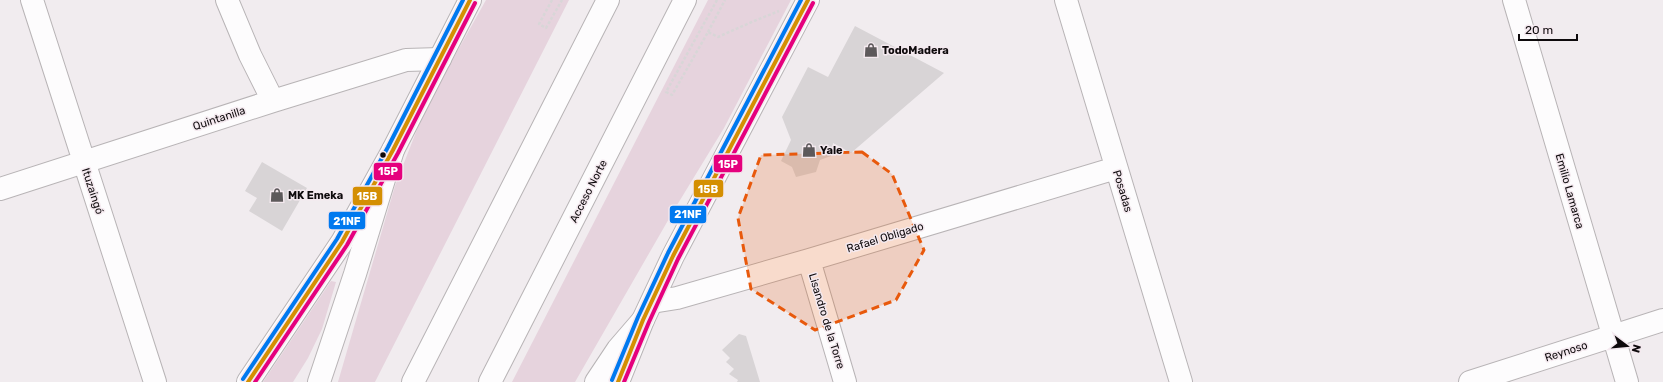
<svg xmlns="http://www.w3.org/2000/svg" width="1663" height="382" font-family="Rubik,sans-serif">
  <rect width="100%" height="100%" fill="#f1ecef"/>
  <path fill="#e6d3dd" d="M 486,0 L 569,0 L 375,382 L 338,382 L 395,186 L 425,109 Z
    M 708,0 L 791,0 L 724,128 L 674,210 L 575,382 L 512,382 Z
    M 331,281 L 336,282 L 322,329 L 308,358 L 293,382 L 263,382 Z"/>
  <path fill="#d8d4d6" d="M 855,26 L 944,73 L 851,153 L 833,143 L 831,156 L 820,160 L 816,172 L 796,177 L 792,167 L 781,161 L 791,140 L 782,117 L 808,67 L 828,77 Z
    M 262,162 L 307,188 L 282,231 L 249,211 L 257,198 L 245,191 Z
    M 739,334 L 746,336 L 760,382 L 737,382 L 738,380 L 729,374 L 734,369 L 726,362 L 730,358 L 722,350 Z"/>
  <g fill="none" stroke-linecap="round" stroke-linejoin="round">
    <defs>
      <path id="street" d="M 32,0 L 155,382
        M 227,0 L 250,55 L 273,101
        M 1066,0 L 1181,382
        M 1514,0 L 1627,382
        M 0,189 L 273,101 L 406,60 L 440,59
        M 809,260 L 845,382
        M 652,302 L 677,298 L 809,260 L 1116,168
        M 1470,382 L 1663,320"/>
      <path id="secondary" d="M 248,382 L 342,242 L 393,150 L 470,0
        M 618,382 L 643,320 L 673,256 L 808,0"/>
      <path id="highway" d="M 319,382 L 355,274 L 393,150
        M 413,382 L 608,0
        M 490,382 L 685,0
        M 596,382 L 618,349 L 643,320"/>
    </defs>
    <use href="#street" stroke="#b8b4b6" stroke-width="24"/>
    <use href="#secondary" stroke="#b8b4b6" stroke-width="24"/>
    <use href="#highway" stroke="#b8b4b6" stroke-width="24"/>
    <path stroke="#d8d6d7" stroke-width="2.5" stroke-dasharray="3 2" stroke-linecap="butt" d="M 552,0 L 539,24 L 546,28 L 562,0
      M 717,0 L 666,92 L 672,95 L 708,32 L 718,37 L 754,21 L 779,11
      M 708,32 L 725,0"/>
    <use href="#street" stroke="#fdfcfd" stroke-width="22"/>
    <use href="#secondary" stroke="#fdfcfd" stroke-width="22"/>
    <use href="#highway" stroke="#fdfcfd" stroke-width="22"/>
    <defs>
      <path id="bus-1" d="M 248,382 L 342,242 L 393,150 L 470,0
        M 618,382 L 643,320 L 673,256 L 808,0"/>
      <path id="bus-2" d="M 255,382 L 347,245 L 398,153 L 475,3
        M 624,382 L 649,322 L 678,259 L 813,3"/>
      <path id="bus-3" d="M 243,379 L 337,239 L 388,147 L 463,0
        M 612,380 L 638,317 L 668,253 L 801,0"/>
    </defs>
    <use href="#bus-1" stroke="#f4e9ef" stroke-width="7"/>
    <use href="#bus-2" stroke="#f4e9ef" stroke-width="7"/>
    <use href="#bus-3" stroke="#f4e9ef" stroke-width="7"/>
    <use href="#bus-1" stroke="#d48f02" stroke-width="4"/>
    <use href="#bus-2" stroke="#e5007d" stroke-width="4"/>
    <use href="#bus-3" stroke="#0079ef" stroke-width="4"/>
  </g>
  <path fill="#e8590c" fill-opacity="0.2" stroke="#e8590c" stroke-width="3" stroke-dasharray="8 5" stroke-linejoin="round" d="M 862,152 L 892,174 L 924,250 L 896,300 L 815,330 L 751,289 L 738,218 L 761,155 Z"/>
  <defs>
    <symbol id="shop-bare" viewBox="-9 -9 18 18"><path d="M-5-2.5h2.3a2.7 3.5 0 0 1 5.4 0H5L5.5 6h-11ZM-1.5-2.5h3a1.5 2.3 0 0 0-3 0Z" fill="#5d595b" stroke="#f4e9ef" stroke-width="2.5" paint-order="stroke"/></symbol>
  </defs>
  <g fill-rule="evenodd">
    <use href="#shop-bare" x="861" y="40" width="20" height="20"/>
    <use href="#shop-bare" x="799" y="140" width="20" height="20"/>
    <use href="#shop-bare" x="267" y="185" width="20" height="20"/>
  </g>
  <circle fill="#0e0a0c" stroke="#f4e9ef" stroke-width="1.5" cx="383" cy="155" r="3.5"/>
  <g text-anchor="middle" stroke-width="3" stroke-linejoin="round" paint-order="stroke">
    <g font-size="11" font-weight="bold" fill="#0e0a0c" stroke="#f4e9ef" text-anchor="start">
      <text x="882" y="54">TodoMadera</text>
      <text x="820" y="154">Yale</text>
      <text x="288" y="199">MK Emeka</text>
    </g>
    <g font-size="11" fill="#0e0a0c" stroke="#f4e9ef">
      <text transform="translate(219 118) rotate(-18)" y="4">Quintanilla</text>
      <text transform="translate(93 191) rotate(72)" y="4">Ituzaingó</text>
      <text transform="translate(588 191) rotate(-63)" y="4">Acceso Norte</text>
      <text transform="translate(1123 191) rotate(73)" y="4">Posadas</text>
      <text transform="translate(1570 191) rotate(74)" y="4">Emilio Lamarca</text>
      <text transform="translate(885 237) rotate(-17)" y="4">Rafael Obligado</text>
      <text transform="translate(827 321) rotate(73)" y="4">Lisandro de la Torre</text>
      <text transform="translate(1566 351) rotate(-18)" y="4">Reynoso</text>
    </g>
  </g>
  <g stroke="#f4e9ef" stroke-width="1.5">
    <rect x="713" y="154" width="30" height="19" rx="4" fill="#e5007d"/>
    <rect x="373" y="162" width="30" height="19" rx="4" fill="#e5007d"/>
    <rect x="693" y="179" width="31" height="19" rx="4" fill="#d48f02"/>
    <rect x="352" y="186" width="31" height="20" rx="4" fill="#d48f02"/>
    <rect x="669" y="205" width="38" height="19" rx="4" fill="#0079ef"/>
    <rect x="328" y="211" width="38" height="19" rx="4" fill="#0079ef"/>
  </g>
  <g font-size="11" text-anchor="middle" font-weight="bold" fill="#fff">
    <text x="728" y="168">15P</text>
    <text x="388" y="175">15P</text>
    <text x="708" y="193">15B</text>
    <text x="367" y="200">15B</text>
    <text x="688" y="218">21NF</text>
    <text x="347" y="225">21NF</text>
  </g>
  <g transform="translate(1627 346) rotate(106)" stroke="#f4e9ef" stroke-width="3" paint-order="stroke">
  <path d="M0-3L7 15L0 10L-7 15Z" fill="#0e0a0c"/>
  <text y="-6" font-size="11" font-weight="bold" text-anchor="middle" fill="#0e0a0c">N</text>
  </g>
  <path d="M1519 34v6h58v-6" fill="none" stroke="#0e0a0c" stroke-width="2"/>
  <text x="1525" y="34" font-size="12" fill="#0e0a0c" stroke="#f4e9ef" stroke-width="3" paint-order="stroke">20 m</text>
</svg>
